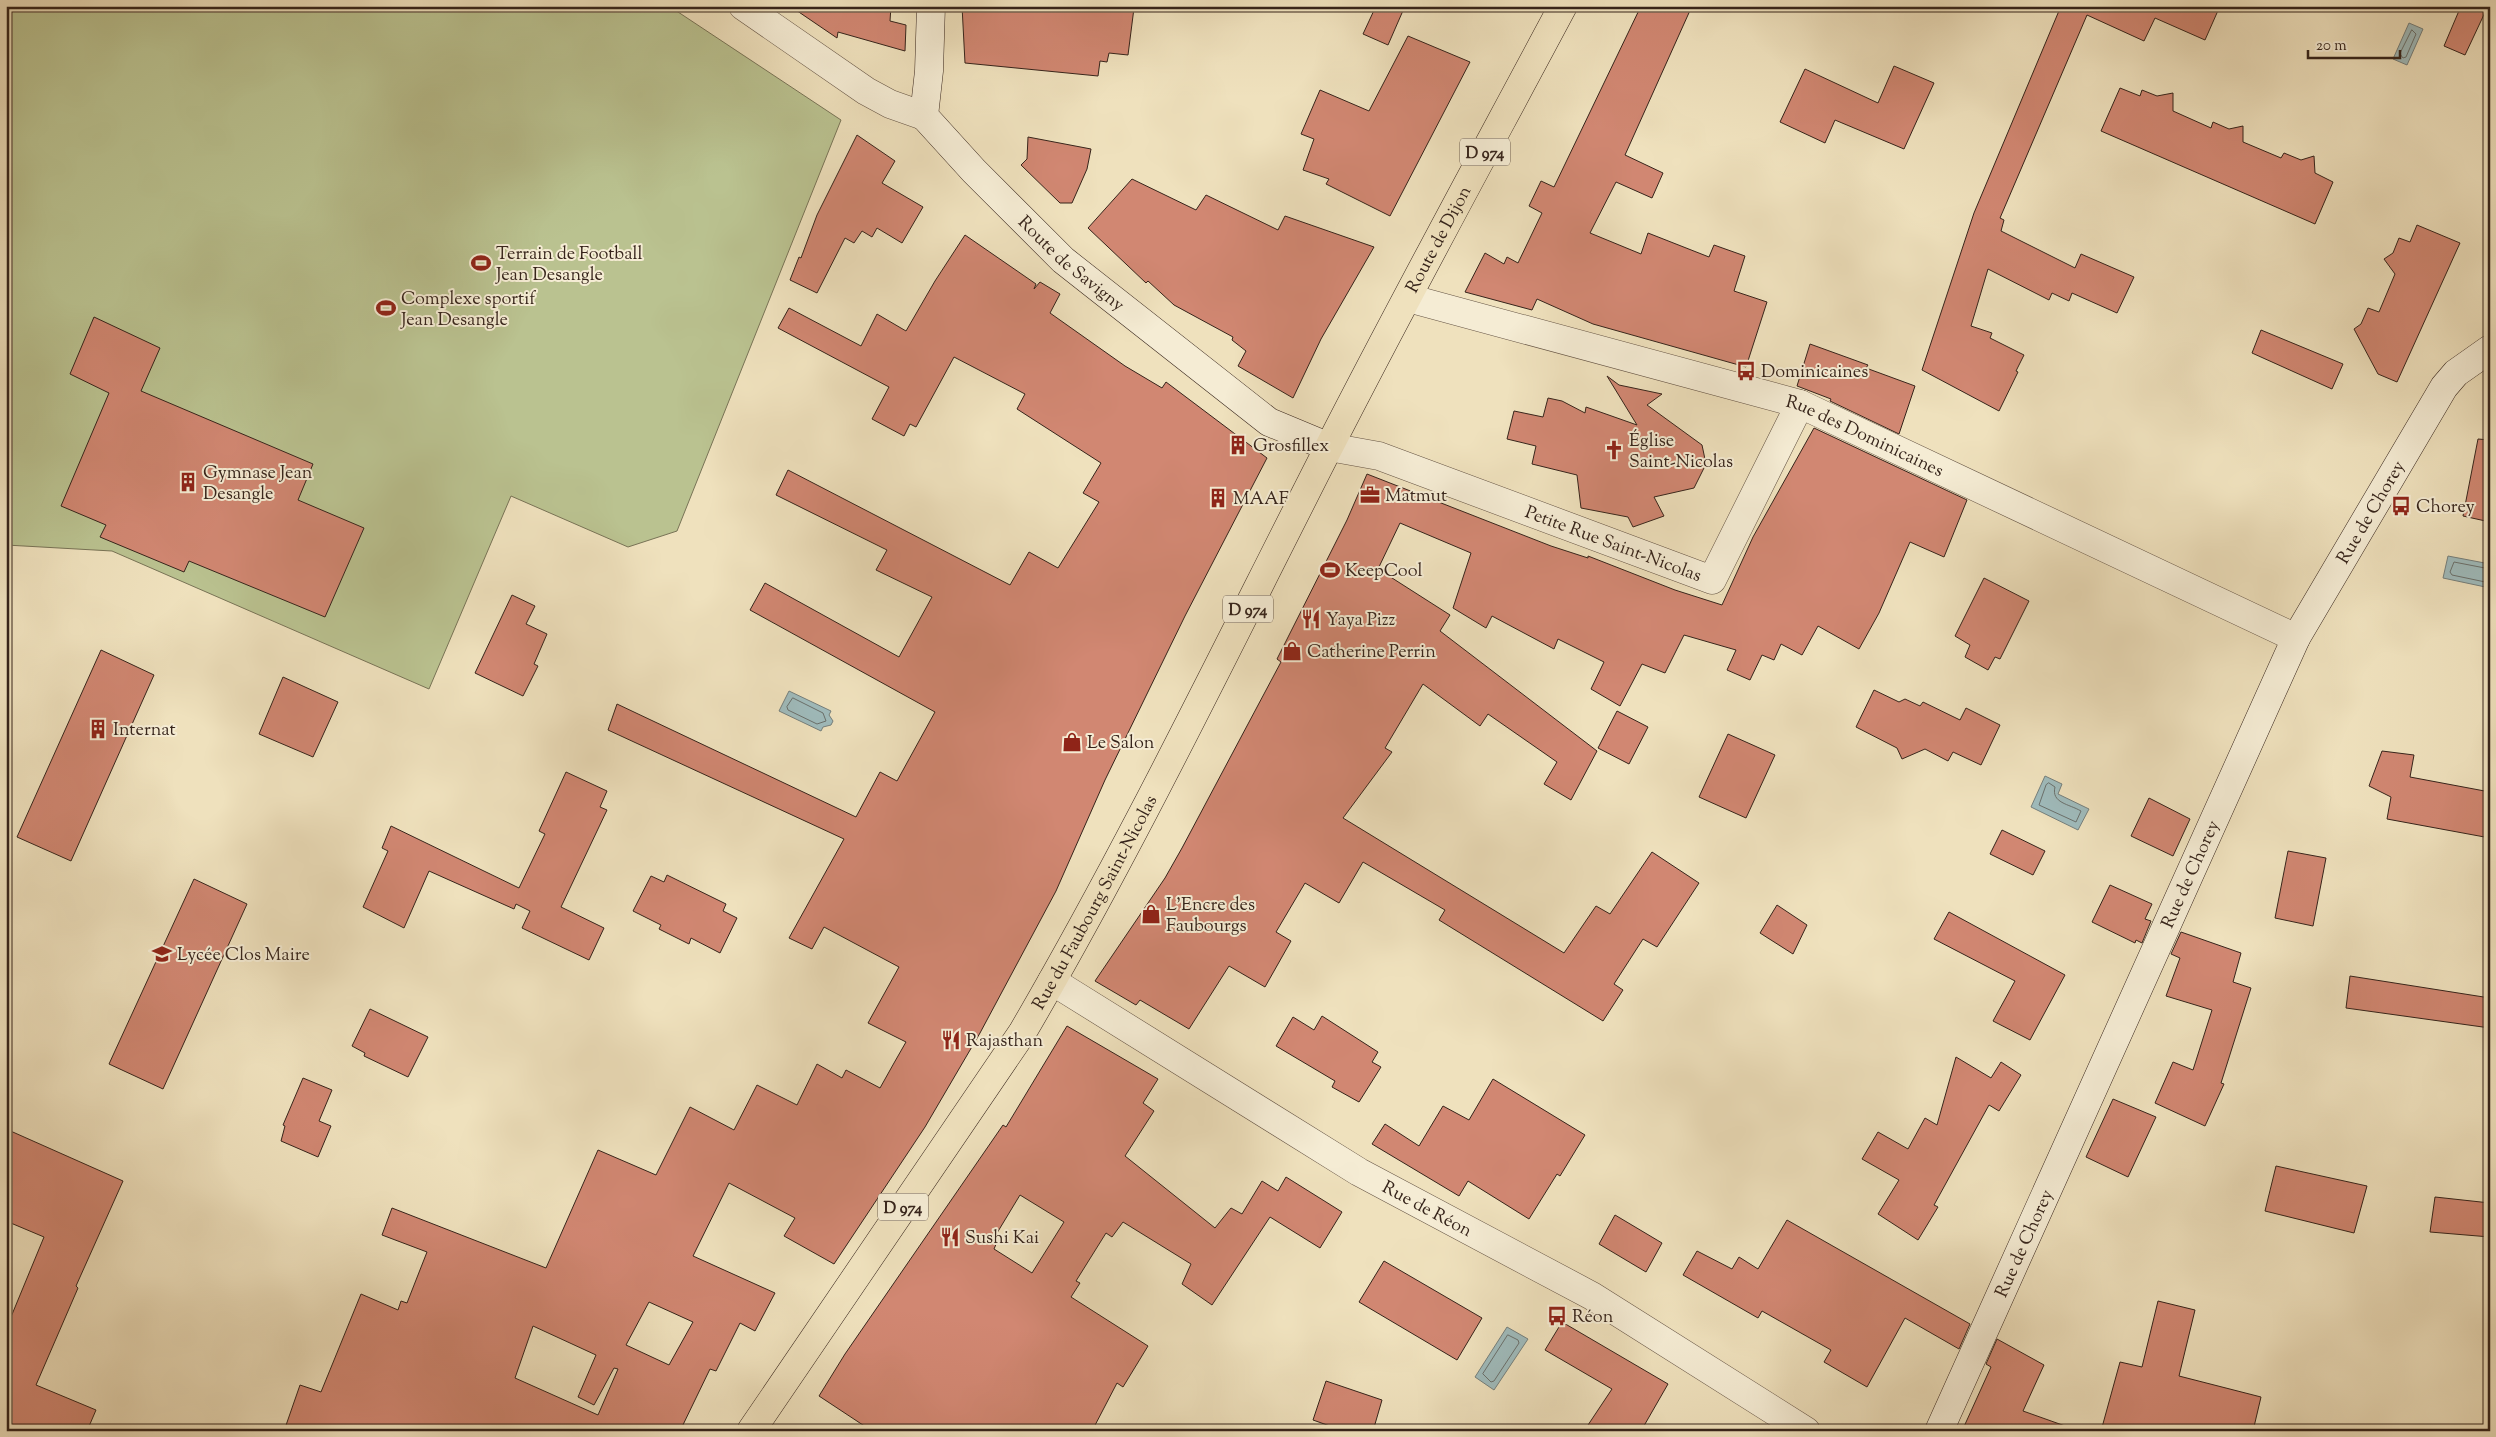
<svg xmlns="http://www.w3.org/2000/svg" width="2496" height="1437" font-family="'Sorts Mill Goudy',serif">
  <rect width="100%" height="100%" fill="#efe1bd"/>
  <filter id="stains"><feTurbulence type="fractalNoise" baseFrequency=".004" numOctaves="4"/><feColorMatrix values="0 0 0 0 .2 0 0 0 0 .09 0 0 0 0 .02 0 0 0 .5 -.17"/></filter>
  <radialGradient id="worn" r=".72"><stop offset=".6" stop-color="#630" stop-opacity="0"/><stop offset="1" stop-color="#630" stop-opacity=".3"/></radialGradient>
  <path fill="#bac290" stroke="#787356" d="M 7,6 L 669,6 L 841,120 L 677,531 L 628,547 L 511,496 L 429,689 L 112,551 L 6,545 Z"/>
  <path fill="#9fbbbc" stroke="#757f7c" d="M 2409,23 L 2423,29 L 2407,65 L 2393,59 Z
    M 2448,556 L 2490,564 L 2490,588 L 2443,578 Z
    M 789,691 L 831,711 L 829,715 L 833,721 L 831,725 L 823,727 L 821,731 L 779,711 Z
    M 2045,776 L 2062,784 L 2058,794 L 2089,809 L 2078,830 L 2031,807 Z
    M 1507,1327 L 1528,1339 L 1494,1390 L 1475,1377 Z"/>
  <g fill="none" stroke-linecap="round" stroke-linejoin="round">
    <path stroke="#6a706c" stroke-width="1" d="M 2412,30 L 2416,34 L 2406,57 L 2403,58 L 2400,54 Z
      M 2490,569 L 2454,562 L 2450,572 L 2452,575 L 2490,583
      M 793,698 L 823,713 L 826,721 L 817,724 L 788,710 L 787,707 Z
      M 2049,783 L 2055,787 C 2051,803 2069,804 2081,811 L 2076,822 L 2039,805 L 2046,785 Z
      M 1508,1335 L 1518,1340 L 1519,1343 L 1494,1381 L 1491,1382 L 1483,1374 Z"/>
  </g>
  <path fill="#d18772" stroke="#36241b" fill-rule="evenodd" d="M 790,6 L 891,6 L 890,21 L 906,25 L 905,51 L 838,32 L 837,38 Z
    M 962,6 L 1115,6 L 1134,8 L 1128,55 L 1109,53 L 1107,62 L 1100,61 L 1098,76 L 965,63 Z
    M 1376,6 L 1405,6 L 1388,45 L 1363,34 Z
    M 1641,6 L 1692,6 L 1625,155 L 1663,173 L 1652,198 L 1616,182 L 1590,233 L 1641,254 L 1648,233 L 1709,257 L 1714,245 L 1745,256 L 1734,291 L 1767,302 L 1746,367 L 1593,324 L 1537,299 L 1532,310 L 1465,292 L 1485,253 L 1504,264 L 1507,257 L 1518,263 L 1542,213 L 1529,206 L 1541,181 L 1554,187 Z
    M 2061,6 L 2220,6 L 2205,40 L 2155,18 L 2144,41 L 2087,15 L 2000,218 L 2004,220 L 2001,231 L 2075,268 L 2081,254 L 2134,277 L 2117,313 L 2072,293 L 2069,301 L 2052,293 L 2049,300 L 1988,269 L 1971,326 L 1992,333 L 1990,338 L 2024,355 L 2016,371 L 2018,372 L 1999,411 L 1922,370 L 1974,213 Z
    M 2461,6 L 2488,6 L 2465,55 L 2444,46 Z
    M 1408,36 L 1470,62 L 1390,216 L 1326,184 L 1329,179 L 1303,170 L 1314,139 L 1301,134 L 1320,90 L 1369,111 Z
    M 1894,66 L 1934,83 L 1904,149 L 1835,120 L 1825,143 L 1780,122 L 1805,69 L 1878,103 Z
    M 2120,88 L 2140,96 L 2142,90 L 2157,96 L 2173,93 L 2173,111 L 2211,128 L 2213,122 L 2229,129 L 2243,126 L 2243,142 L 2281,158 L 2284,153 L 2301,160 L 2314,156 L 2315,173 L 2333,182 L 2315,224 L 2101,131 Z
    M 857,135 L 895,161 L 882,183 L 923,207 L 902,243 L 877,228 L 872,237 L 862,231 L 854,243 L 845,238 L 817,293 L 790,280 L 799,257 L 801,258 L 817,215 Z
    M 1028,137 L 1091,149 L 1087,169 L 1072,203 L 1060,203 L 1021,165 L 1027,159 Z
    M 1132,179 L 1196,210 L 1206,195 L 1278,230 L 1285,216 L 1374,247 L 1321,339 L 1293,398 L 1238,366 L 1246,351 L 1232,340 L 1233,337 L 1174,305 L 1148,281 L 1146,283 L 1088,228 Z
    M 2417,225 L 2460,243 L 2397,382 L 2378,374 L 2354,329 L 2361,324 L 2368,308 L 2379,312 L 2395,274 L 2384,259 L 2393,253 L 2399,238 L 2410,242 Z
    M 965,235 L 1036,284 L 1034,289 L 1040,282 L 1060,294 L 1050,313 L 1125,366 L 1162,388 L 1166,382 L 1267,458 L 1185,616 L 1105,780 L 1056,891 L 980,1033 L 925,1127 L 834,1264 L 784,1236 L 795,1218 L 729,1183 L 693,1256 L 775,1293 L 755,1331 L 740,1323 L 716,1371 L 710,1369 L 680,1431 L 284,1431 L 300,1385 L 321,1392 L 361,1294 L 398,1310 L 401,1301 L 407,1303 L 427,1252 L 382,1235 L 392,1208 L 546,1268 L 598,1150 L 656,1175 L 690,1107 L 734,1130 L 757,1085 L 797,1105 L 817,1064 L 842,1078 L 846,1070 L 880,1088 L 894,1063 L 906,1042 L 868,1023 L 899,967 L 824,927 L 812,949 L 789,938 L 844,839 L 608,730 L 617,704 L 856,817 L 880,772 L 897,781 L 935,712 L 750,610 L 765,583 L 899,657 L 932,597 L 876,570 L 887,550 L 776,495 L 788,470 L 1010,585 L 1029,552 L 1058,568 L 1099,502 L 1083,493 L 1101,463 L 1017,409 L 1025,394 L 954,357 L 916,427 L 910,424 L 904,436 L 872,419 L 889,387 L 778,328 L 789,308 L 861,346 L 877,314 L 906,331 L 935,281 ZM 649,1302 L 693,1322 L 669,1365 L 626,1345 ZM 533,1326 L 596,1355 L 578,1397 L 594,1405 L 614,1368 L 618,1369 L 598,1415 L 515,1378 Z
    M 94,317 L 160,348 L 141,391 L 313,464 L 298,500 L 364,528 L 325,617 L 189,561 L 184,572 L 100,537 L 106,525 L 61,506 L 109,393 L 70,374 Z
    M 2261,330 L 2343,364 L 2332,389 L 2252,353 Z
    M 1810,344 L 1868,365 L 1866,368 L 1915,386 L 1899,434 L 1830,401 L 1831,399 L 1797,386 Z
    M 1607,376 L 1619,385 L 1662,394 L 1647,405 L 1702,445 L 1706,464 L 1694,488 L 1654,497 L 1664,516 L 1633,527 L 1628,517 L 1581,508 L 1577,475 L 1532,464 L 1536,446 L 1507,439 L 1514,411 L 1543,417 L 1548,398 L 1562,401 L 1585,413 L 1586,407 L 1637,425 Z
    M 1814,428 L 1967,500 L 1944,557 L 1910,542 L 1879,613 L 1859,649 L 1818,626 L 1802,655 L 1781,644 L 1774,660 L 1762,655 L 1750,680 L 1727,670 L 1736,650 L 1684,635 L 1665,673 L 1642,664 L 1620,706 L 1591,689 L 1604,662 L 1558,639 L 1554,649 L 1492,616 L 1486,628 L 1453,608 L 1471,553 L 1400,523 L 1378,569 L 1450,615 L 1440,631 L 1597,751 L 1571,800 L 1544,784 L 1557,762 L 1488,714 L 1480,726 L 1423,684 L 1385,748 L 1392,752 L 1343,818 L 1564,953 L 1596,906 L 1610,914 L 1652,852 L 1699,883 L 1657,947 L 1643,939 L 1614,984 L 1623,990 L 1603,1021 L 1439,920 L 1445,910 L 1363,862 L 1339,903 L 1305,883 L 1276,932 L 1291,941 L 1265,987 L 1229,966 L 1189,1029 L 1140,1000 L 1136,1005 L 1095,981 L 1165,878 L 1182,848 L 1281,662 L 1277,659 L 1347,520 L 1367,474 L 1551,546 L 1588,558 L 1588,556 L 1675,590 L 1722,605 L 1753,537 Z
    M 2478,439 L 2490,440 L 2490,522 L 2463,516 Z
    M 1984,578 L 2029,601 L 2000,659 L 1995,657 L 1988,670 L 1965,657 L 1970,645 L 1955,636 Z
    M 512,595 L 535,606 L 526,624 L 547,634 L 534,664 L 538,666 L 523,696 L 475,673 Z
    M 101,650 L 154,675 L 71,861 L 17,837 Z
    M 283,677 L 338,702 L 313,757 L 259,734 Z
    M 1874,690 L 1899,702 L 1905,699 L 1920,706 L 1923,702 L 1960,720 L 1966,708 L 2000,725 L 1981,765 L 1953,752 L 1948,761 L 1925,749 L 1902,759 L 1897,748 L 1856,727 Z
    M 1617,711 L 1648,727 L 1629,764 L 1598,748 Z
    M 1728,734 L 1775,755 L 1746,818 L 1699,797 Z
    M 2382,751 L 2414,755 L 2410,777 L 2490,792 L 2490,838 L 2387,819 L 2391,797 L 2369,786 Z
    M 566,772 L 607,791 L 600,807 L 607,810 L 561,907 L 604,928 L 589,960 L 522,928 L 530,911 L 516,904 L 514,909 L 429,871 L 404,928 L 363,907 L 388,851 L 382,848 L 391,826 L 519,888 L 545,834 L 539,831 Z
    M 2149,798 L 2190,819 L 2173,856 L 2131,836 Z
    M 2002,830 L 2045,851 L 2033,875 L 1990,854 Z
    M 2288,851 L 2326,858 L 2313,926 L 2275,918 Z
    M 667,875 L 726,904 L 723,911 L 737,918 L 720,953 L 691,938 L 689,944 L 659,929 L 661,925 L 633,911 L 651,876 L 664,882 Z
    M 194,879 L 247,904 L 163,1089 L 109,1064 Z
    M 2110,885 L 2152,904 L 2145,919 L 2151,921 L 2142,943 L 2136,940 L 2135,943 L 2092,922 Z
    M 1777,905 L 1807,925 L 1793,954 L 1760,933 Z
    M 1949,912 L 2065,975 L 2030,1040 L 1993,1021 L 2015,981 L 1934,939 Z
    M 2181,932 L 2241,953 L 2233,982 L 2251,988 L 2221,1083 L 2224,1084 L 2205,1126 L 2155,1103 L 2173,1062 L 2193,1070 L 2212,1010 L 2166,996 L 2180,958 L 2171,954 Z
    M 2350,976 L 2490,998 L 2490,1028 L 2346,1008 Z
    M 370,1009 L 428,1037 L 408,1077 L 364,1056 L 365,1053 L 352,1046 Z
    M 1322,1016 L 1378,1052 L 1372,1062 L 1381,1067 L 1359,1102 L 1332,1087 L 1335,1081 L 1276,1046 L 1293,1017 L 1314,1030 Z
    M 1067,1026 L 1158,1079 L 1143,1103 L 1154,1111 L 1125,1156 L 1215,1228 L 1231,1208 L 1242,1214 L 1262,1181 L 1278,1191 L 1286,1177 L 1342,1212 L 1320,1248 L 1270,1217 L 1212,1305 L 1182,1284 L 1191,1264 L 1123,1222 L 1112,1237 L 1106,1233 L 1076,1281 L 1080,1283 L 1071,1297 L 1148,1346 L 1123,1387 L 1117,1383 L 1092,1431 L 872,1431 L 819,1396 L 845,1354 L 1003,1125 L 1006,1127 ZM 1020,1195 L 1064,1222 L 1032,1273 L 994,1249 L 997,1242 L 994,1238 Z
    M 1956,1057 L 1991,1078 L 2001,1062 L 2021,1075 L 1999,1111 L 1989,1105 L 1934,1205 L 1938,1207 L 1918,1240 L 1878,1214 L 1899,1180 L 1862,1159 L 1878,1132 L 1908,1149 L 1925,1118 L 1937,1125 Z
    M 303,1078 L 332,1090 L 319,1121 L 331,1126 L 318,1157 L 281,1141 L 285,1126 L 283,1125 Z
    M 1493,1079 L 1585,1135 L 1560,1176 L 1557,1174 L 1529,1219 L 1468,1181 L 1459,1196 L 1372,1144 L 1385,1124 L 1419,1146 L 1443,1106 L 1469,1120 Z
    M 2113,1099 L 2156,1117 L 2128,1177 L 2086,1157 Z
    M 6,1129 L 123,1181 L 76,1286 L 78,1288 L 36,1385 L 96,1410 L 87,1431 L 6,1431 L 6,1329 L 44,1237 L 6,1221 Z
    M 2276,1166 L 2367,1186 L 2354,1233 L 2265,1211 Z
    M 2435,1197 L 2490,1203 L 2490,1237 L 2430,1232 Z
    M 1615,1215 L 1662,1243 L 1646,1272 L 1599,1244 Z
    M 1787,1220 L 1970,1324 L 1959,1349 L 1905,1318 L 1867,1387 L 1824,1362 L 1831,1350 L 1762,1311 L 1758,1318 L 1683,1275 L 1697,1251 L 1732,1269 L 1739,1257 L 1758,1269 Z
    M 1384,1261 L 1482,1318 L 1457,1360 L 1359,1302 Z
    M 2158,1301 L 2195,1310 L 2179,1376 L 2261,1397 L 2253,1431 L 2101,1431 L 2120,1362 L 2142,1367 Z
    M 1562,1322 L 1668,1384 L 1641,1431 L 1584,1431 L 1612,1389 L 1545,1350 Z
    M 1997,1339 L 2044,1365 L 2023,1411 L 2068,1427 L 2067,1431 L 1962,1431 L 1991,1367 L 1986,1364 Z
    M 1326,1381 L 1382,1400 L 1373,1431 L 1344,1431 L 1313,1420 Z"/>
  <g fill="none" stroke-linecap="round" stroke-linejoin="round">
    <defs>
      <g id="street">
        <path d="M 743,6 L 866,91 L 890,104 L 924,116"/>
        <path id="s1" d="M 1408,298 L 1800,404 L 2296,638"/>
        <path id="s2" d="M 1329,447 L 1379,456 L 1712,580 L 1800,404"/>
        <path id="s3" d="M 1052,981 L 1359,1172 L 1592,1296 L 1806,1431"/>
      </g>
      <g id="secondary">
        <path id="s4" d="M 931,6 L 929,71 L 924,116 L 974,171 L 1063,260 L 1269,422 L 1329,447"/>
        <path id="s5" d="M 1939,1431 L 2296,638 L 2444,387 L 2456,373 L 2490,349"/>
      </g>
      <g id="primary">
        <path id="s6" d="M 751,1431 L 1022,1033 C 1133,843 1228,645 1328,449 C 1404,300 1484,154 1563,6"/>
      </g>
    </defs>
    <use href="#street" stroke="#645344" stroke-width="29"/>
    <use href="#secondary" stroke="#36241b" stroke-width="29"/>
    <use href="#primary" stroke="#36241b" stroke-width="29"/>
    <use href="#street" stroke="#f5ecd4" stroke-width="28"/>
    <use href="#secondary" stroke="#f5ecd4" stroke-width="28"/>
    <use href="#primary" stroke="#efe1bd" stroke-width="28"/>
  </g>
  <defs>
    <symbol id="stadium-bare" viewBox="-9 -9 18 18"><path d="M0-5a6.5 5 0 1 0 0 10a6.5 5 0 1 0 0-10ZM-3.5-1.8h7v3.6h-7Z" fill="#8f2418" stroke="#f5ecd4" stroke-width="2.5" paint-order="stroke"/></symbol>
    <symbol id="bus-bare" viewBox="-9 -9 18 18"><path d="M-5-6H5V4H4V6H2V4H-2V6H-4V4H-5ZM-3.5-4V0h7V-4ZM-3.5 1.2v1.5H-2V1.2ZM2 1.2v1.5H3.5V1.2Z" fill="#8f2418" stroke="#f5ecd4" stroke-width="2.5" paint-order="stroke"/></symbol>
    <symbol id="building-bare" viewBox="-9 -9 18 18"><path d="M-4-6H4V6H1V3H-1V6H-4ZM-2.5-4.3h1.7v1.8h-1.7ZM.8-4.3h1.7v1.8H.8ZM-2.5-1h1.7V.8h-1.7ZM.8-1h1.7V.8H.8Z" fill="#8f2418" stroke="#f5ecd4" stroke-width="2.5" paint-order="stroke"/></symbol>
    <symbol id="church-bare" viewBox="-9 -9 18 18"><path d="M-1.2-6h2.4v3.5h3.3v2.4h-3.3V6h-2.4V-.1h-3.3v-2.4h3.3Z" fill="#8f2418" stroke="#f5ecd4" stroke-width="2.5" paint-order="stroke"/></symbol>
    <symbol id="office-bare" viewBox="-9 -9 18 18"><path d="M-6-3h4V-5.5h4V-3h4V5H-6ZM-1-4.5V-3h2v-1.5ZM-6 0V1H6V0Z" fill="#8f2418" stroke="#f5ecd4" stroke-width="2.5" paint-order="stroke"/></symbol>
    <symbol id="restaurant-bare" viewBox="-9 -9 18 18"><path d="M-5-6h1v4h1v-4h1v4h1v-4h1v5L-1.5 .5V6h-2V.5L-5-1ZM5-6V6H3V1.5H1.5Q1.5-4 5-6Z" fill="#8f2418" stroke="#f5ecd4" stroke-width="2.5" paint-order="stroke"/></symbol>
    <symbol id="shop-bare" viewBox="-9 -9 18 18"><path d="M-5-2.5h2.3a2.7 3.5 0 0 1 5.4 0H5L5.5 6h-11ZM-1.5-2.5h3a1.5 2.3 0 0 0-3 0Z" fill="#8f2418" stroke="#f5ecd4" stroke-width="2.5" paint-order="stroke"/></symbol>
    <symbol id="school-bare" viewBox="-9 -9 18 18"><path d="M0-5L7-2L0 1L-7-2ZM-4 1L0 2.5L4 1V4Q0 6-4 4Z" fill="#8f2418" stroke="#f5ecd4" stroke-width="2.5" paint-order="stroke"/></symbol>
  </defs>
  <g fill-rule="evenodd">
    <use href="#stadium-bare" x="467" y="249" width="28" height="28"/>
    <use href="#stadium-bare" x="372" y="294" width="28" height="28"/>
    <use href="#bus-bare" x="1732" y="357" width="28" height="28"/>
    <use href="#building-bare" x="1224" y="431" width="28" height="28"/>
    <use href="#church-bare" x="1600" y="436" width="28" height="28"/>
    <use href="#building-bare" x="174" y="468" width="28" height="28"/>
    <use href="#office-bare" x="1356" y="481" width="28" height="28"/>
    <use href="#building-bare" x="1204" y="484" width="28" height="28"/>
    <use href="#bus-bare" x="2387" y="492" width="28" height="28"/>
    <use href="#stadium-bare" x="1316" y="556" width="28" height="28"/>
    <use href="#restaurant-bare" x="1297" y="605" width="28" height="28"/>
    <use href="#shop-bare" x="1278" y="637" width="28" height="28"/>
    <use href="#building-bare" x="84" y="715" width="28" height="28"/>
    <use href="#shop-bare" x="1058" y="728" width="28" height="28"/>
    <use href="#shop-bare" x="1137" y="900" width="28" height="28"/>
    <use href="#school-bare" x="148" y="940" width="28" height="28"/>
    <use href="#restaurant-bare" x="937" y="1026" width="28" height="28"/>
    <use href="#restaurant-bare" x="936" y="1223" width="28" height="28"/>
    <use href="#bus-bare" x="1543" y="1302" width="28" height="28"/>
  </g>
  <g text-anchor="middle" stroke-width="4" stroke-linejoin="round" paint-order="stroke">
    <g fill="#f5ecd4" stroke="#6f6052" stroke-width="1">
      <rect x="1460" y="138.5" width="50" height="27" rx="4"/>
      <rect x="1223" y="595.5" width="50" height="27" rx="4"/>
      <rect x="878" y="1193.5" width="50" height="27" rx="4"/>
    </g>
    <g font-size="16" font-weight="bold" fill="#36241b">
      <text x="1485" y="158">D 974</text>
      <text x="1248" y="615">D 974</text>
      <text x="903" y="1213">D 974</text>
    </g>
    <g font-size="18" fill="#36241b" stroke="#f5ecd4">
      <text dy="6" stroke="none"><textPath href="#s6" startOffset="1378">Route de Dijon</textPath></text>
      <text dy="6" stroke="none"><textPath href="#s4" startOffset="319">Route de Savigny</textPath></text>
      <text dy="6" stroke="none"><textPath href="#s1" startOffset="478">Rue des Dominicaines</textPath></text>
      <text dy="6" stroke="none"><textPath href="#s5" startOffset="1016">Rue de Chorey</textPath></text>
      <text dy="6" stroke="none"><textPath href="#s2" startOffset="301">Petite Rue Saint-Nicolas</textPath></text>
      <text dy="6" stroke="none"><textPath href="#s5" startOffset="611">Rue de Chorey</textPath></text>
      <text dy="6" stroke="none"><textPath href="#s6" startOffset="631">Rue du Faubourg Saint-Nicolas</textPath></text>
      <text dy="6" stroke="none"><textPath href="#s3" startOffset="439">Rue de Réon</textPath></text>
      <text dy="6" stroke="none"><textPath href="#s5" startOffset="206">Rue de Chorey</textPath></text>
    </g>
    <g font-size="18" fill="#36241b" stroke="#f5ecd4" text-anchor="start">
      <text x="496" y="259">Terrain de Football<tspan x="496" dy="21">Jean Desangle</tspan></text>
      <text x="401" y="304">Complexe sportif<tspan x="401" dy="21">Jean Desangle</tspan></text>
      <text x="1761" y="377">Dominicaines</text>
      <text x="1629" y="446">Église<tspan x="1629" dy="21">Saint-Nicolas</tspan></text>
      <text x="1253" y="451">Grosfillex</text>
      <text x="203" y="478">Gymnase Jean<tspan x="203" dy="21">Desangle</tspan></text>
      <text x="1385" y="501">Matmut</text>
      <text x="1233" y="504">MAAF</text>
      <text x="2416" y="512">Chorey</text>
      <text x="1345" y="576">KeepCool</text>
      <text x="1326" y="625">Yaya Pizz</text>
      <text x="1307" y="657">Catherine Perrin</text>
      <text x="113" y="735">Internat</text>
      <text x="1087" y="748">Le Salon</text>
      <text x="1166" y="910">L'Encre des<tspan x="1166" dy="21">Faubourgs</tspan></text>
      <text x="177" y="960">Lycée Clos Maire</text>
      <text x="966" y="1046">Rajasthan</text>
      <text x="965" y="1243">Sushi Kai</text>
      <text x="1572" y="1322">Réon</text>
    </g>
  </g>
  <rect width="2496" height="1437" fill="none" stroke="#efe1bd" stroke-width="25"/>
  <rect x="8" y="8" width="2481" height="1422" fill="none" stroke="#36241b" stroke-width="2.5"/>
  <rect x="12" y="12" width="2471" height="1412" fill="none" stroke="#36241b"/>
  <path d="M2308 50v8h92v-8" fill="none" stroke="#36241b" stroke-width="2.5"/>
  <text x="2316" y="50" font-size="15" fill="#36241b" stroke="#f5ecd4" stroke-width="4" paint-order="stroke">20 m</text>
  <rect width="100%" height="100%" filter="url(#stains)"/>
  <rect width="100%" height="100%" fill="url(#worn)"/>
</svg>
